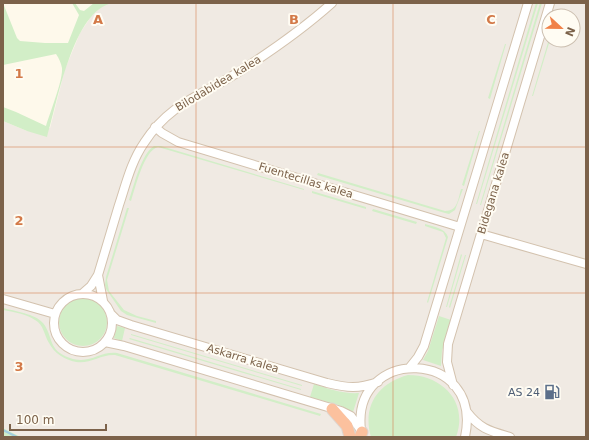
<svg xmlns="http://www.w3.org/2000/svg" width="589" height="440" font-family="'DejaVu Sans',sans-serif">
  <rect width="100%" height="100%" fill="#fef9eb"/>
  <path fill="#f0eae3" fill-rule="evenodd" d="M 113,3 L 586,3 L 586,437 L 347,437 L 345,435 L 339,437 L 21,437 L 3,428 L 3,121 L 27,131 L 50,128 L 65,69 L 80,33 L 92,15 L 100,8 L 107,4 ZM 549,16 L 573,16 L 573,40 L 549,40 Z"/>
  <path fill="#d2eec7" d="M 3,3 L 17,38 L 20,41 L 45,43 L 68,43 L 79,15 L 72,3 L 75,3 L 80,10 L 84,11 L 94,3 L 113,3 C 73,9 57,104 47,137 L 27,131 L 3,121 L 3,107 L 16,112 L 46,126 C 50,112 63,81 62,68 C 61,63 59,58 56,54 L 3,65 Z
    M 536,3 L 538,3 L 477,204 L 476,204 Z
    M 540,3 L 542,3 L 481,205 L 480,205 Z
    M 549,39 L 550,40 L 533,96 L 532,96 Z
    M 505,44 L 506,44 L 490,99 L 488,98 Z
    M 479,131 L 480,131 L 464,186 L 462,185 Z
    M 154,146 L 161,146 L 304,189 L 304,190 L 158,147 C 144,150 135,189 131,201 L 129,200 C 134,186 141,154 154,146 Z
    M 318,173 L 445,211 C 458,211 458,199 461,189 L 463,189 L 455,210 L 449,214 L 445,213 L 317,175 Z
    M 312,191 L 366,207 L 366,209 L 312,193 Z
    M 127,208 L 129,208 L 107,280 L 109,291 L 124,310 L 137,316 L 156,321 L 156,323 L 127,315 L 121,311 L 106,289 L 105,285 L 106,277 Z
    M 373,209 L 417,222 L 416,224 L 372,211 Z
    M 425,224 C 434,227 445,228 448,237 L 428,303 L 427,302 L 446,238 L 443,232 L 425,226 Z
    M 461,254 L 462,255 L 447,307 L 446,307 Z
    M 465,255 L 466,255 L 450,308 L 449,307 Z
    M59 322a24 24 0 1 1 48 0a24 24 0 1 1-48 0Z
    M 3,308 C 14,311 36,314 43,323 C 54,337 47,350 70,358 C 90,365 99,351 117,353 L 321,414 L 320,416 L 115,355 C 101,354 91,364 76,362 C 65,360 54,353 49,343 C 44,335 44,325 35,320 C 27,314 13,312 3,310 Z
    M 439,316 L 451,320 L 442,351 L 441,366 L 423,360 L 428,351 Z
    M 117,326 L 125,328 L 122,341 L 114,338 Z
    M 131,334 L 302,385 L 302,386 L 131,335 Z
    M 130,338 L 301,389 L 301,390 L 129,339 Z
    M 408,375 C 442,375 469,402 456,437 L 371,437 C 362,406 378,383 408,375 Z
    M 314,384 C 329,389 343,394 359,393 L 353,412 L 339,405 L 310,397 Z
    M 3,428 L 21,437 L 3,437 Z"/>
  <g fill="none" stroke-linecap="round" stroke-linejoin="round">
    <path stroke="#a2cddd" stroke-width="2" d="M 3,430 L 17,437"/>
    <defs>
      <path id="minor" d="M 155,127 L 162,133 L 178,142 L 460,227
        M 481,234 L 586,264
        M 98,275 L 103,301
        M 83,293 L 91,286 L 98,275 C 105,252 112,228 119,205 C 126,184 131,162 144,143 C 169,104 200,96 237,73 C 270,52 303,29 332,3
        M54 323a29 29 0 1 1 58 0a29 29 0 1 1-58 0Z
        M 3,299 L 55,314
        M 111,314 L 117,320 L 131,325 L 327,383 C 348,388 358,389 378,382
        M 105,342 L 124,346 L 341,411 L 351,416 L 362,432
        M 410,367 L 418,357 L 424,346 L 528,3
        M 453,385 L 447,362 L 448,344 L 550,3
        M 467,412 C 480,429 490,431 510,437
        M 361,430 C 351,345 484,348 465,437"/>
      <path id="highway" d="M 332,409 L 347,426 L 350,437
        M 360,437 L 362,432"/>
    </defs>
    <use href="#minor" stroke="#d3c2ae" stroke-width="10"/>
    <use href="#highway" stroke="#ddd6d0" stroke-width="13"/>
    <use href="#minor" stroke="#fff" stroke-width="8"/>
    <use href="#highway" stroke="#fcc19e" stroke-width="11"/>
  </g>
  <path fill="none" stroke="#d37948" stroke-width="1" stroke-opacity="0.55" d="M 196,3 L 196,437M 393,3 L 393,437M 3,147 L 586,147M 3,293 L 586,293"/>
  <defs>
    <symbol id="fuel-bare" viewBox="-9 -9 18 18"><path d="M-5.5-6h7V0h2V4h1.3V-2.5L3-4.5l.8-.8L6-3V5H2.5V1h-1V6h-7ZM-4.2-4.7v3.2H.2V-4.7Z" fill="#5c6f8a" stroke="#fffcf3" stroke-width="2.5" paint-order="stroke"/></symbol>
  </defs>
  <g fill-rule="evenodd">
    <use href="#fuel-bare" x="541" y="381" width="22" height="22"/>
  </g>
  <g text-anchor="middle" stroke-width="4" stroke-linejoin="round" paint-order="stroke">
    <g font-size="11" fill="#7c624a" stroke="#fffcf3">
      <text transform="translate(218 83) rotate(-31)" y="4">Bilodabidea kalea</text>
      <text transform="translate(306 180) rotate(17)" y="4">Fuentecillas kalea</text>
      <text transform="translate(493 193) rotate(-73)" y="4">Bidegana kalea</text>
      <text transform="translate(243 358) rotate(17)" y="4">Askarra kalea</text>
    </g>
    <g font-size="11" fill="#4e5e75" stroke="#fffcf3" text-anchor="end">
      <text x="540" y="396">AS 24</text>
    </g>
  </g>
  <g font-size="13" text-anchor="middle" font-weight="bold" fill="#d37948" stroke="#fffcf3" stroke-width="4" stroke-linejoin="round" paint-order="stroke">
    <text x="98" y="24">A</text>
    <text x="294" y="24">B</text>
    <text x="491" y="24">C</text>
    <text x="19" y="78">1</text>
    <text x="19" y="225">2</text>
    <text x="19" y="371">3</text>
  </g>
  <rect width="589" height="440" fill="none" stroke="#7c624a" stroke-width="8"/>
  <g transform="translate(561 28) rotate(112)"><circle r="19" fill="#fffcf3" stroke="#cbbeaf"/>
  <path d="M0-3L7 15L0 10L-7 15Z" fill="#f08148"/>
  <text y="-6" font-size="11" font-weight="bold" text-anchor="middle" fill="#7c624a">N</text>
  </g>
  <path d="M10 424v6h96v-6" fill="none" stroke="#7c624a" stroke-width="2"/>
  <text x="16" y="424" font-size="12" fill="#7c624a" stroke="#fffcf3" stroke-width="3" paint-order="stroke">100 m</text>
</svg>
